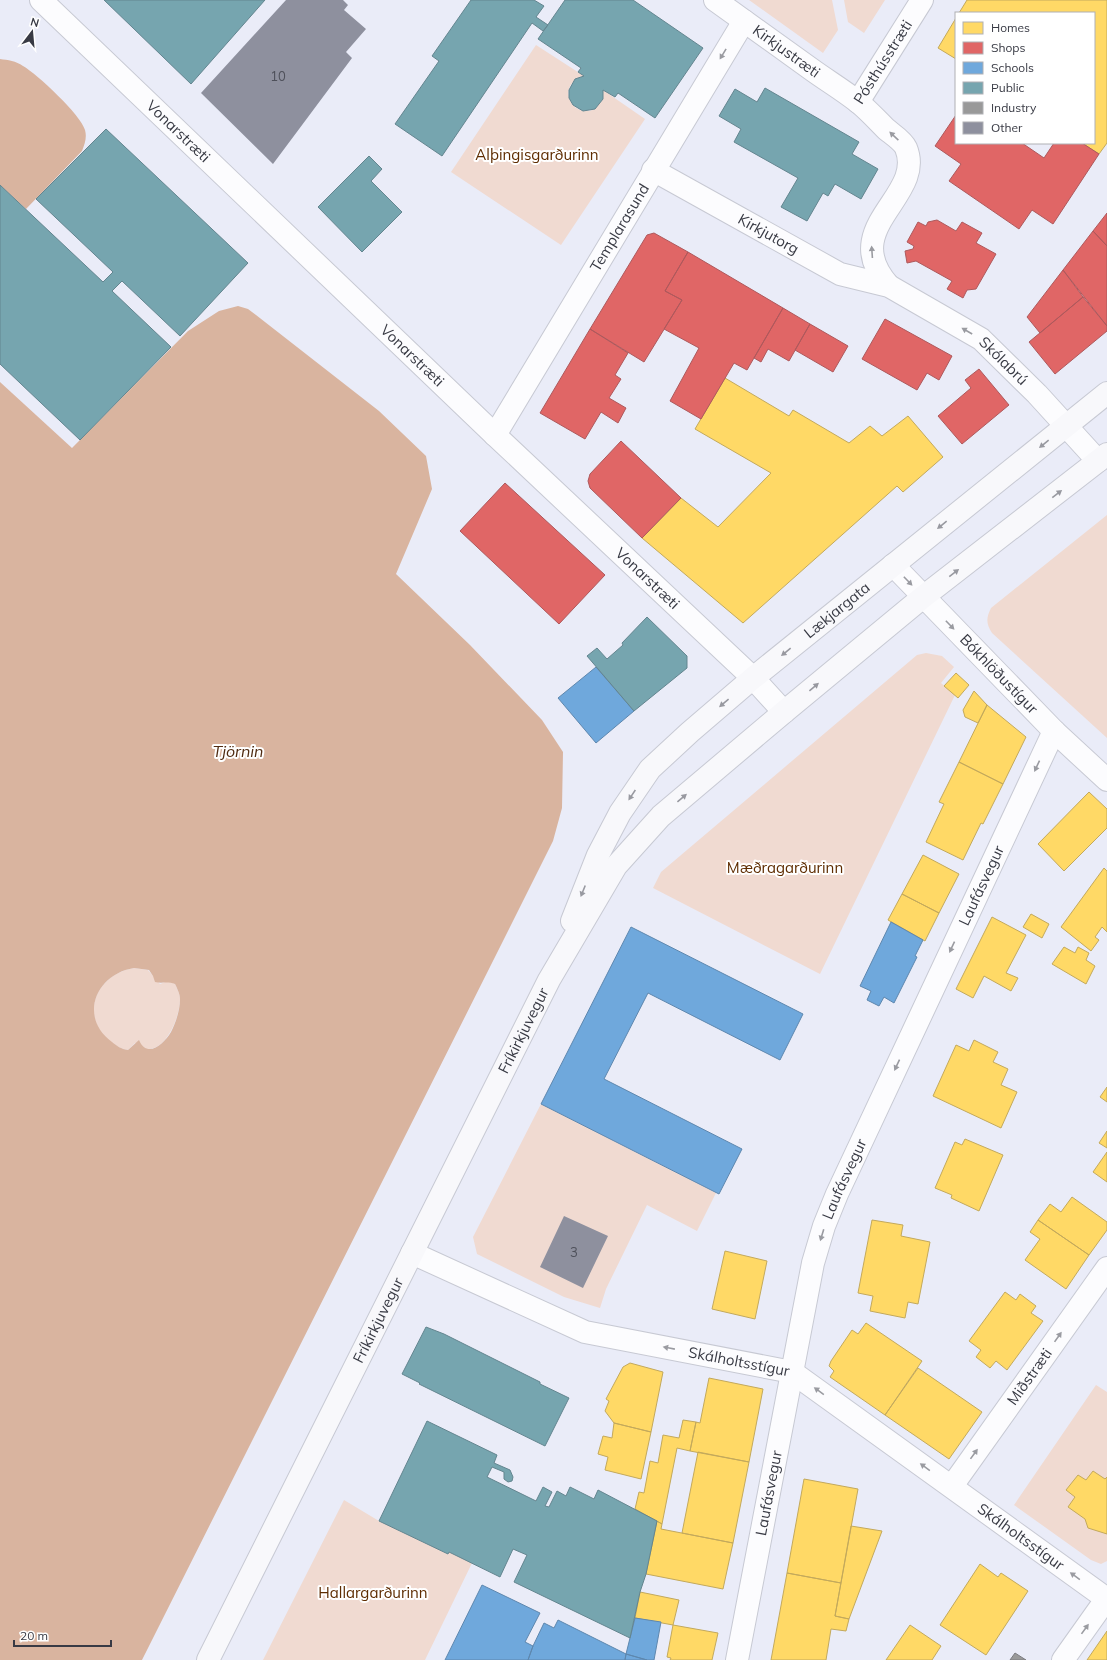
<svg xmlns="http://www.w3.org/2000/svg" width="1107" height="1660" font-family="Mulish,sans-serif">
  <rect width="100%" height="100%" fill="#eaecf8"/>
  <path fill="#f0dad1" d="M 749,0 L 832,0 L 838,30 L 823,53 Z
    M 844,0 L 885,0 L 864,33 L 848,22 Z
    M 536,45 L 584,76 C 555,84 571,120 595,109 L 603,99 L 603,90 L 645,119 L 561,245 L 451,172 Z
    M 1107,515 L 1107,738 L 992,633 C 986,624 986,618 991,608 Z
    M 926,653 L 942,656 L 954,667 L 941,683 L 955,695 L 820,974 L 653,888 L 661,872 L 917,655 Z
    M 134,968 L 148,970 L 160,984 L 168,981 L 175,984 C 177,988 180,994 180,999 C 180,1015 168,1048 149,1049 C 144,1050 139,1045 135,1043 L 128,1050 C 121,1049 117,1046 111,1042 C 78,1017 96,974 134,968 Z
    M 541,1104 L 716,1193 L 697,1231 L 647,1205 L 606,1289 L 600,1308 L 564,1297 L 477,1254 L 473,1237 Z
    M 1096,1385 L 1107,1392 L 1107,1561 L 1101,1564 L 1091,1560 L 1014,1505 Z
    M 344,1500 L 379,1521 L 448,1554 L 449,1552 L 472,1563 L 425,1660 L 263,1660 Z"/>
  <path fill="#d9b49f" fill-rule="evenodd" d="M 0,59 C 8,60 16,61 23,66 C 37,74 81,115 85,130 C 87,137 85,144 82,151 L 26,209 L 0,185 Z
    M 238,306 L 248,309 L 256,315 L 379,411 L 426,456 L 432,489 L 396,574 L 470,645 L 542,720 L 563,752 L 562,808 L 553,841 L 501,945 L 142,1660 L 0,1660 L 0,382 L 72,448 L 188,331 L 219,311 ZM 134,968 L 149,970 L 153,976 L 155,982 C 162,984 167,981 175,984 C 177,988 180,994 180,999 C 180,1010 176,1022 171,1032 C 164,1044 147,1059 139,1040 L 128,1050 C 121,1049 117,1046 112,1042 C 78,1017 96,974 134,968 Z"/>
  <path fill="#ffd966" stroke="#c3a95c" d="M 967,0 L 1107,0 L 1107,143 L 1099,154 L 1082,143 L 1094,143 L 1094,13 L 959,13 Z
    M 956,18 L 956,59 L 938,48 Z
    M 725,378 L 789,416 L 793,410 L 849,443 L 870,426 L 882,436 L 908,416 L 943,457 L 903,492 L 897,486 L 743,623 L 642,538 L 681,498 L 718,527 L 771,473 L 695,429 Z
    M 956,673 L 969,685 L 958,698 L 944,686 Z
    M 974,691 L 987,705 L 978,723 L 965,717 L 963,710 Z
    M 987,705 L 1026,737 L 1003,784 L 959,762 Z
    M 959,762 L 1003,784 L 983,824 L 981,823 L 963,860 L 926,842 L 944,804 L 939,802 Z
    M 1089,792 L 1107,809 L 1107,828 L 1064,871 L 1038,844 Z
    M 923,855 L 959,874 L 939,913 L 902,894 Z
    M 1104,868 L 1107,871 L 1107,932 L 1102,927 L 1095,937 L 1099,940 L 1091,951 L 1061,927 Z
    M 902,894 L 939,913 L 925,941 L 888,920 Z
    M 1031,914 L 1049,924 L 1042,938 L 1023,927 Z
    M 992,917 L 1026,935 L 1006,973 L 1018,978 L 1011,991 L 984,976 L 973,998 L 956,989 Z
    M 1064,947 L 1075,953 L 1078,947 L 1089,953 L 1086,960 L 1095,966 L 1086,984 L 1052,964 Z
    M 974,1040 L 998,1052 L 993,1062 L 1008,1069 L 1001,1085 L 1017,1092 L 1001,1128 L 933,1096 L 956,1045 L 969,1051 Z
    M 1107,1087 L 1107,1102 L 1100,1097 Z
    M 1107,1131 L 1107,1148 L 1099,1143 Z
    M 965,1139 L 1003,1155 L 979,1211 L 951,1198 L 952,1195 L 935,1188 L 955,1142 L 962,1145 Z
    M 1107,1152 L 1107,1182 L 1093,1172 Z
    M 1072,1197 L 1107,1222 L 1107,1230 L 1089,1255 L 1038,1220 L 1050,1204 L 1061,1212 Z
    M 872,1220 L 903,1225 L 901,1236 L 930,1242 L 918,1304 L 908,1302 L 905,1318 L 870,1311 L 873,1296 L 858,1293 Z
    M 1038,1220 L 1089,1255 L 1066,1289 L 1025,1260 L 1040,1239 L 1030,1232 Z
    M 725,1251 L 767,1261 L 755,1319 L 712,1309 Z
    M 1005,1292 L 1016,1300 L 1020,1294 L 1036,1306 L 1031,1313 L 1043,1321 L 1007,1370 L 996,1361 L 990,1368 L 976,1357 L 981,1350 L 969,1341 Z
    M 866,1323 L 922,1361 L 885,1415 L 830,1377 L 834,1371 L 829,1366 L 831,1361 L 852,1330 L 858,1334 Z
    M 630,1363 L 663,1372 L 651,1432 L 614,1423 L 605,1411 L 609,1401 L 606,1399 L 623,1367 Z
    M 918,1368 L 982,1412 L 949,1459 L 885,1415 Z
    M 709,1378 L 763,1389 L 749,1462 L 690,1451 L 696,1422 L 700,1423 Z
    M 683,1420 L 696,1422 L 690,1451 L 677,1448 L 662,1524 L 635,1509 L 639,1492 L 644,1493 L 650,1461 L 658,1463 L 663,1435 L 679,1438 Z
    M 614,1423 L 651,1432 L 641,1479 L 605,1470 L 608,1457 L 598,1454 L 603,1436 L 612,1438 Z
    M 698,1452 L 749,1462 L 733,1543 L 682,1533 Z
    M 1093,1471 L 1105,1479 L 1107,1477 L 1107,1534 L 1088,1528 L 1085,1519 L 1068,1507 L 1075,1497 L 1066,1490 L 1078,1475 L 1086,1480 Z
    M 804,1479 L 858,1489 L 841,1583 L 787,1573 Z
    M 657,1521 L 662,1524 L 661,1529 L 733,1543 L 723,1589 L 646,1574 Z
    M 851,1526 L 882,1531 L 849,1619 L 835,1616 Z
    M 980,1564 L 998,1577 L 1001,1573 L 1028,1591 L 986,1655 L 940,1625 Z
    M 787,1573 L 841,1583 L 835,1616 L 849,1619 L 846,1631 L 831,1629 L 826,1660 L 771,1660 Z
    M 640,1592 L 679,1600 L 673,1625 L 635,1618 Z
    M 673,1625 L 718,1633 L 712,1660 L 670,1660 L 671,1658 L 667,1657 Z
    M 910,1625 L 941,1646 L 932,1660 L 886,1660 Z
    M 1107,1631 L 1107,1660 L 1087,1660 Z"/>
  <path fill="#e06666" stroke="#ae595c" d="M 956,115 L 956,143 L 1022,143 L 1044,158 L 1054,143 L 1082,143 L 1099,154 L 1053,224 L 1032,210 L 1019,229 L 949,181 L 961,164 L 935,146 Z
    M 1107,213 L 1107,246 L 1093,231 Z
    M 937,220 L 956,231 L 962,222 L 982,233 L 976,243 L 996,254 L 976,289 L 967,290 L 963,298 L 947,289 L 952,281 L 916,261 L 907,263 L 905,251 L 913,249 L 914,246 L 907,242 L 918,222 L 926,226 L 928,222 Z
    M 1093,231 L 1107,246 L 1107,326 L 1063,270 Z
    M 654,233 L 688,252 L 665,291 L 682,300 L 644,362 L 590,329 L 647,235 Z
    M 688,252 L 783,308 L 747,370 L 734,363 L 701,419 L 670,401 L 699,348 L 664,329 L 682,300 L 665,291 Z
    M 1063,270 L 1083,297 L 1040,333 L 1027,317 Z
    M 1083,297 L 1107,326 L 1107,331 L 1055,374 L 1029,342 Z
    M 783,308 L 810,324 L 789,361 L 768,349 L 761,362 L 754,358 Z
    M 885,319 L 952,356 L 939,380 L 927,373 L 917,390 L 862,359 Z
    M 810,324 L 848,346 L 833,372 L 795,350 Z
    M 590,329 L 628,353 L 615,375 L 621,379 L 609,398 L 626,408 L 618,423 L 601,412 L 585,439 L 540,413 Z
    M 979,369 L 1009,405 L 962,444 L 938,416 L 971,388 L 965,380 Z
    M 621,441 L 681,498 L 642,538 L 590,488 L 588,481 L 590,474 Z
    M 505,483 L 605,575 L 559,624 L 460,531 Z"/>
  <path fill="#6fa8dc" stroke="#5e87ae" d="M 596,667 L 634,711 L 596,743 L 558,698 Z
    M 891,922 L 923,940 L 915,956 L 917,957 L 894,1003 L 884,997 L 879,1006 L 867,1000 L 871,991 L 860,986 Z
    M 631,927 L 803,1014 L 780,1060 L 648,993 L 604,1079 L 742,1149 L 719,1194 L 541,1104 Z
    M 482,1585 L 540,1613 L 525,1642 L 533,1646 L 528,1660 L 445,1660 Z
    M 635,1618 L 661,1622 L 654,1660 L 647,1660 L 626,1654 Z
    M 558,1620 L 626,1654 L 625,1660 L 528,1660 L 533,1646 L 544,1623 L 554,1628 Z
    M 626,1654 L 647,1660 L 625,1660 Z"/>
  <path fill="#76a5af" stroke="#63858f" d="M 104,0 L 265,0 L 191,84 Z
    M 471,0 L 534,0 L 544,6 L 536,17 L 548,25 L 543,31 L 532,23 L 442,156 L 395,124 L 439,61 L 432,56 Z
    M 565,0 L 633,0 L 703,48 L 655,118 L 618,93 L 615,97 L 603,90 L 603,99 L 595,109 L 583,111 L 573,105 L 569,98 L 569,90 L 575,79 L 584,76 L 578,72 L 581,68 L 538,39 Z
    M 765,88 L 859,142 L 852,154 L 878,169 L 861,199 L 835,184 L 828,196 L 823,193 L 807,221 L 781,207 L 798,178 L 734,142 L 741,129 L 719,116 L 735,89 L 757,102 Z
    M 106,129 L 248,263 L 180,336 L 122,281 L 112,291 L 171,347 L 80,440 L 0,364 L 0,185 L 103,282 L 113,272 L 36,199 Z
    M 369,156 L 382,169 L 371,181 L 402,212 L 362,252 L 318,207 Z
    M 647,617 L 687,656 L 687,668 L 634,711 L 587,656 L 597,648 L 607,659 L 623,645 L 622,643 Z
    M 426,1327 L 444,1334 L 540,1382 L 540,1384 L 569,1398 L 545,1446 L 419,1384 L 420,1383 L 402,1374 Z
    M 427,1421 L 497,1455 L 494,1463 L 510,1470 L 513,1477 L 512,1481 L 508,1482 L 504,1479 L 504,1472 L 492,1467 L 487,1477 L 536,1501 L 543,1487 L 552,1492 L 545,1506 L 549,1507 L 557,1491 L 566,1496 L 570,1487 L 594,1499 L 598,1490 L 657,1521 L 646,1574 L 640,1592 L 630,1638 L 514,1582 L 527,1555 L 513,1549 L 500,1577 L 449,1552 L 448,1554 L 379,1521 Z"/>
  <path fill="#999" stroke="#7c7c80" d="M 1015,1653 L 1026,1660 L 1010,1660 Z"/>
  <path fill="#8e909e" d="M 286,0 L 343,0 L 348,5 L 344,10 L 366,29 L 346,52 L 352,58 L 273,164 L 201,93 Z
    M 564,1216 L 608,1236 L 583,1288 L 540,1267 Z"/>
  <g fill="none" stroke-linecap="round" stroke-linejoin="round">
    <defs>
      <g id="street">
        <path id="s1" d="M 41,0 L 495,435 L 753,678 L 784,712"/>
        <path id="s2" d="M 715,0 C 747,23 779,46 811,69 C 826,80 843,90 858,102 C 868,110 877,120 886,129 C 892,134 903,141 906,148 C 926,197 836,227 889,286"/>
        <path id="s3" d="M 858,102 L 922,0"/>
        <path id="s4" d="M 653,170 L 840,274 L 889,286 L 981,339 L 1037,394 L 1098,461"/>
        <path id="s5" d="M 495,435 L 744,21"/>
        <path id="s6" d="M 893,565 L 1054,731 L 1107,780"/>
        <path id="s7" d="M 412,1253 L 585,1332 L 792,1372 L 1107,1599"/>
        <path id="s8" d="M 952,1486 L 1107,1268"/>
        <path id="s9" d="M 737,1660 L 813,1263 L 824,1226 L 837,1194 L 1054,731"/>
        <path d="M 1063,1660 L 1107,1598"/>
      </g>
      <g id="secondary">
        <path id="s10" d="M 572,921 L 598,855 L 620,813 L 650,769 L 690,732 L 753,678 L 1107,393"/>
        <path id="s11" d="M 208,1660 L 549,980 L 616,866 L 661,816 L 784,712 L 923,597 L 1107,454"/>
      </g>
    </defs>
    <use href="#street" stroke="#c7c9d3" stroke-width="24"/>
    <use href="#secondary" stroke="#c7c9d3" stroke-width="24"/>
    <use href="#street" stroke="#fcfcfe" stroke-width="22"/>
    <use href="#secondary" stroke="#f8f8fb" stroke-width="22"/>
  </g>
  <defs><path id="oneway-solid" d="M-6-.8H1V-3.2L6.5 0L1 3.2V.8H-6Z"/></defs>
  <g fill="#9a9ba1">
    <use href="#oneway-solid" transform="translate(723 54) rotate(121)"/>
    <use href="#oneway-solid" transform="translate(894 136) rotate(-137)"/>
    <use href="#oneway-solid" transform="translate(872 252) rotate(-94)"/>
    <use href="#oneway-solid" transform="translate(967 331) rotate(-150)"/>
    <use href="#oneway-solid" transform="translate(908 581) rotate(46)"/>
    <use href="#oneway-solid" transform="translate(950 625) rotate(46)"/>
    <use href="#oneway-solid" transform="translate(1037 766) rotate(115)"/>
    <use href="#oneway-solid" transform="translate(952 947) rotate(115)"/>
    <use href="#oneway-solid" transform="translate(897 1065) rotate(115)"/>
    <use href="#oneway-solid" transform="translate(822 1235) rotate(107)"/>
    <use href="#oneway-solid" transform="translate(1058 1337) rotate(-55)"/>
    <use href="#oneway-solid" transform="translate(669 1348) rotate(-169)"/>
    <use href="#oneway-solid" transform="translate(819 1391) rotate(-144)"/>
    <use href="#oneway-solid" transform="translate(974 1454) rotate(-54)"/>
    <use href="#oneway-solid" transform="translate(925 1467) rotate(-144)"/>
    <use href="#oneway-solid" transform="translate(1075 1576) rotate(-144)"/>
    <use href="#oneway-solid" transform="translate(1085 1629) rotate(-54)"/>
  </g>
  <g fill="#9899a0">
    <use href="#oneway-solid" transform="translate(1044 444) rotate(141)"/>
    <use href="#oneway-solid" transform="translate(1057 494) rotate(-38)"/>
    <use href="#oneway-solid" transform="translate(942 525) rotate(141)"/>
    <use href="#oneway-solid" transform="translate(954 573) rotate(-38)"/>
    <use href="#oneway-solid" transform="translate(786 652) rotate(141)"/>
    <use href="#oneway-solid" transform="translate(814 687) rotate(-40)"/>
    <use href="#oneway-solid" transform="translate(724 703) rotate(140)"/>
    <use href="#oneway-solid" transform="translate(632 795) rotate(124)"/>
    <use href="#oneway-solid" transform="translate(682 798) rotate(-40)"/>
    <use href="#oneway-solid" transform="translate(583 891) rotate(112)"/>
  </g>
  <g text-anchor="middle" stroke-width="4" stroke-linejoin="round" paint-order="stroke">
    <g font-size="13" fill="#4e505a">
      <text x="278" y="81">10</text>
      <text x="574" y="1257">3</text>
    </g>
    <g font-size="15" fill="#383a44" stroke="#fff">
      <text dy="5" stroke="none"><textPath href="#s2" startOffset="88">Kirkjustræti</textPath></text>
      <text dy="5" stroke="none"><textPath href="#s3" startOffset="47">Pósthússtræti</textPath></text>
      <text dy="5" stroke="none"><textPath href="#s1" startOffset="190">Vonarstræti</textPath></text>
      <text dy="5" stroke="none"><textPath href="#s5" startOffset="242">Templarasund</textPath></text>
      <text dy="5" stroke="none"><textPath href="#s4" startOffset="132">Kirkjutorg</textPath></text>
      <text dy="5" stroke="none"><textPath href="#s1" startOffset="514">Vonarstræti</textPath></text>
      <text dy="5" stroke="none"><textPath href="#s4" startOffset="402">Skólabrú</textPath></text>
      <text dy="5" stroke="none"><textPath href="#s1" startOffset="838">Vonarstræti</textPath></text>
      <text dy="5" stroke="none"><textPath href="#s10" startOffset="417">Lækjargata</textPath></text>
      <text dy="5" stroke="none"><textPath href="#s6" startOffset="152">Bókhlöðustígur</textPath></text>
      <text dy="5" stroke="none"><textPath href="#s9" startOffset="818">Laufásvegur</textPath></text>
      <text dy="5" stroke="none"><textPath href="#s11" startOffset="704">Fríkirkjuvegur</textPath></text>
      <text dy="5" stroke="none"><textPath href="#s9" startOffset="494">Laufásvegur</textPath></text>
      <text dy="5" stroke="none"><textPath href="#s11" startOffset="380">Fríkirkjuvegur</textPath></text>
      <text dy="5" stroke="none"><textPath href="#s7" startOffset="347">Skálholtsstígur</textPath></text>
      <text dy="5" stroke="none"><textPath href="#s8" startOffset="134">Miðstræti</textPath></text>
      <text dy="5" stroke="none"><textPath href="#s9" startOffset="170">Laufásvegur</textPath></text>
      <text dy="5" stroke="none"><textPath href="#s7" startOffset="683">Skálholtsstígur</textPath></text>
    </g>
    <g font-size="15" fill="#5e2c01" stroke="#fff">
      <text x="537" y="160">Alþingisgarðurinn</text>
      <text x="785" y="873">Mæðragarðurinn</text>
      <text x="373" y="1598">Hallargarðurinn</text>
    </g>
    <g font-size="16" font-style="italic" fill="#502b11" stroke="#fff">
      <text x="238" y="757">Tjörnin</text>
    </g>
  </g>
  <rect x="955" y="12" width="140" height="132" fill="#ffffff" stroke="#afb0b4"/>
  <rect x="963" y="22" width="20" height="12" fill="#ffd966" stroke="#afb0b4"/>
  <text x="991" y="32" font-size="12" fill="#383a44">Homes</text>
  <rect x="963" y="42" width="20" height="12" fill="#e06666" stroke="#afb0b4"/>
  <text x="991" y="52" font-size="12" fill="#383a44">Shops</text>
  <rect x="963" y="62" width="20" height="12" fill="#6fa8dc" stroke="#afb0b4"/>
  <text x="991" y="72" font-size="12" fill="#383a44">Schools</text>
  <rect x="963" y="82" width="20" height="12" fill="#76a5af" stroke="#afb0b4"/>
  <text x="991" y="92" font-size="12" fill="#383a44">Public</text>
  <rect x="963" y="102" width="20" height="12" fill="#999999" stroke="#afb0b4"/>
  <text x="991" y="112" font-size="12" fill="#383a44">Industry</text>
  <rect x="963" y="122" width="20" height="12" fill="#8e909e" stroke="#afb0b4"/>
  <text x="991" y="132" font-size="12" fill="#383a44">Other</text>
  <g transform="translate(32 32) rotate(16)" stroke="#ffffff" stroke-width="3" paint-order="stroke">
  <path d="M0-3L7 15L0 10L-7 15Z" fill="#383a44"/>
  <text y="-6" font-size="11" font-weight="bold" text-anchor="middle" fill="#383a44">N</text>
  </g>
  <path d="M14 1640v6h97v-6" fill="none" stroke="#383a44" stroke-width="2"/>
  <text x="20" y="1640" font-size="12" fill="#383a44" stroke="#ffffff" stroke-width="3" paint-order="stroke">20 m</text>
</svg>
